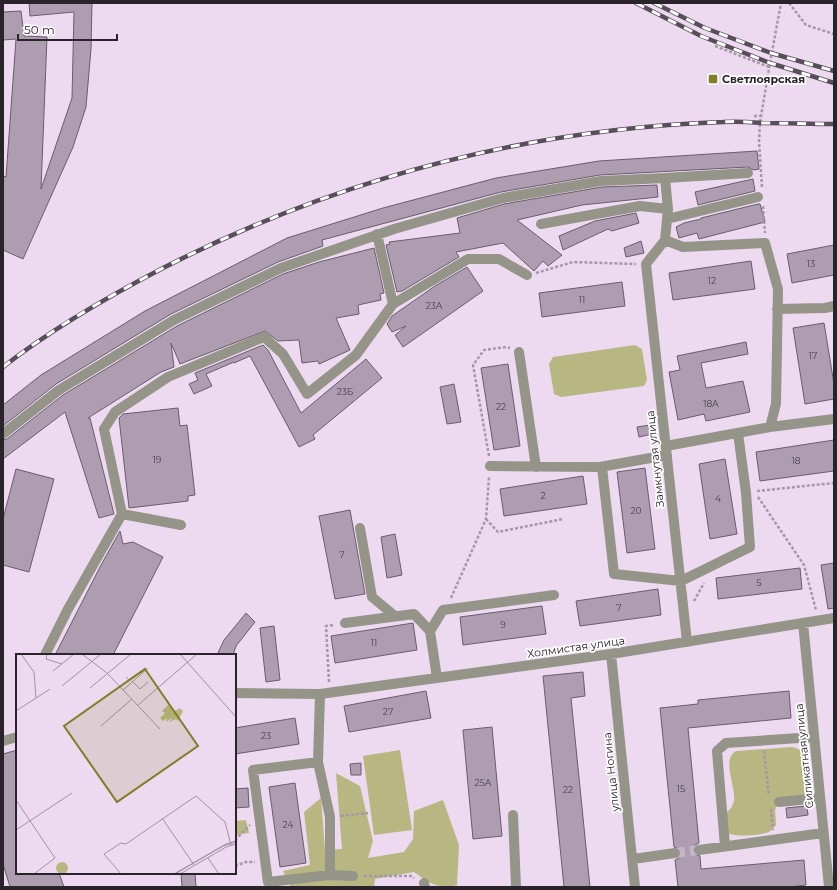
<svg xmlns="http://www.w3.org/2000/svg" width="837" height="890" font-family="Montserrat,sans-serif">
  <rect width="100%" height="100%" fill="#eddaf0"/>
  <path fill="#b9b781" d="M 635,345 L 642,349 L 647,380 L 644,386 L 561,397 L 554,394 L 549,364 L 553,357 Z
    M 792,747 C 814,752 810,773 812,792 L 808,796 L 779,802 L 775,810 L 776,825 C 774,827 772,830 769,832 C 760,836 736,837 727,833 L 726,813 C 730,810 733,806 734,800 C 736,786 721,760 736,751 Z
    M 400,750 L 412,830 L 374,835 L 363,756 Z
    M 336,773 L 360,786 L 373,841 L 368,858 L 404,852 L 413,839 L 414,811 L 443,800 L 459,845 L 457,885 C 438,890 429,883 414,872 L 375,879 L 374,887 L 291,887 L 283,871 L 310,865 L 304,812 L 321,798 L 325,850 L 342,849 Z
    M 246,820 L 249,833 L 235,835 L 235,821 Z"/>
  <path fill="#ae9cb1" stroke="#6c5b6e" d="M 29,3 L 92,3 L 91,49 L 86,107 L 73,147 L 23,259 L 3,250 L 3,176 L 6,177 L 16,39 L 3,40 L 3,12 L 21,11 L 24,36 L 47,37 L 41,189 L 72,98 L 74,12 L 30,16 Z
    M 757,151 L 759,169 L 754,170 L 748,167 L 600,175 L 501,192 L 322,240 L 323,246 L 278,262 L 171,314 L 56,384 L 3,426 L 3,405 L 41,375 L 145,311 L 287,238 L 383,208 L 496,178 L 599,161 Z
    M 753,179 L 755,191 L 698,205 L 695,192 Z
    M 657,185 L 658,197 L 582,205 L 517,220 L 562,255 L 548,266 L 543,261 L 534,271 L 503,243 L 456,252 L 459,257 L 402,291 L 397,292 L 386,245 L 390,244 L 389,242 L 460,233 L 457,218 L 504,204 L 602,187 Z
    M 758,204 L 760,204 L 765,222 L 699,239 L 697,233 L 679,238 L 676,227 L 684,223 L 701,219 L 701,218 Z
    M 636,213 L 639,223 L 612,231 L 608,229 L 563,250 L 559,236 L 595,221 Z
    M 641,241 L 644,253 L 626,257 L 624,248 Z
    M 834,245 L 834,275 L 792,283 L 787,254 Z
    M 374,248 L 384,293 L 380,294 L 381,300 L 358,305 L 359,314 L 336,318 L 350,350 L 319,364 L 318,361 L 302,363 L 299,340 L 278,341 L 265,331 L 180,364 L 171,343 L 174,367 L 161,372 L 88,418 L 90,418 L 114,514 L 99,518 L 65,412 L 3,459 L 3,440 L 7,439 L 63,395 L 177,326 L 283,274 L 319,262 Z
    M 751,261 L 755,289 L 673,300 L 669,273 Z
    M 467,267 L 483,291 L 403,347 L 395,335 L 406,326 L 392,332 L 387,324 L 392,316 L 435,286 Z
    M 622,282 L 625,306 L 542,317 L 539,293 Z
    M 824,323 L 834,384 L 834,399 L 805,404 L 793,328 Z
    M 746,342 L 748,354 L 701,363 L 706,388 L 743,381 L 750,412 L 706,421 L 704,414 L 678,420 L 669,372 L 680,370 L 677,356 Z
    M 263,345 L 268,350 L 301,413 L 366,359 L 382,378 L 313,435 L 315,439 L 299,447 L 250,356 L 234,363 L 234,362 L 206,374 L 212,386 L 194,394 L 189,384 L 198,380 L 195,373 Z
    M 508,364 L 520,446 L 494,450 L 481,368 Z
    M 454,384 L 461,422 L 447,424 L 440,387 Z
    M 178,408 L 180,426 L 187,425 L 195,495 L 188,496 L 188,501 L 129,508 L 119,418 L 123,414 Z
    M 650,425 L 652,434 L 639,437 L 637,427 Z
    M 834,440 L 834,471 L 760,481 L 756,452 Z
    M 725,459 L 737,534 L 710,539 L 699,464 Z
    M 645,468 L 655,549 L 627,553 L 617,472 Z
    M 16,469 L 54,479 L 29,572 L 3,565 L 3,519 Z
    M 583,476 L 587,504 L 504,516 L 500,489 Z
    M 350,510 L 365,594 L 335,599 L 319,516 Z
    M 120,531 L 123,544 L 133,542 L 163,557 L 113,655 L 55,655 L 101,565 Z
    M 395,534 L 402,575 L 387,578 L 381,537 Z
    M 834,563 L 834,608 L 828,609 L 821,565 Z
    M 800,568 L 802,589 L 718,599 L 716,578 Z
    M 658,589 L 661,615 L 580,626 L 576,601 Z
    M 542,606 L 546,634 L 463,645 L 460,617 Z
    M 246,613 L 255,622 L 236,646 L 233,655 L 217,655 L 224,640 Z
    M 413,623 L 417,650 L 335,663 L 331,636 Z
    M 274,626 L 280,680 L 266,682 L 260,628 Z
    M 583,672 L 585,696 L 571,698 L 590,887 L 564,887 L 543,676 Z
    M 426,691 L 431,718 L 349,732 L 344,706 Z
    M 789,691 L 791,718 L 688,728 L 699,843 L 695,845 L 693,850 L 694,854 L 700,856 L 701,869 L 804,860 L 806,885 L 789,887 L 678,887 L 675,860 L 679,858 L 681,852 L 680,849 L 674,847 L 660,708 L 698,704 L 698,700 Z
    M 295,718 L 299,744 L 235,754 L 235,728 Z
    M 492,727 L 502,836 L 473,839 L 463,730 Z
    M 17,750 L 17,873 L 59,873 L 64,887 L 10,887 L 3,864 L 3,754 Z
    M 361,763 L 361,775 L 351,775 L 350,764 Z
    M 295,783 L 306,863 L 280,867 L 269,787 Z
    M 248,788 L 249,807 L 235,808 L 235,789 Z
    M 807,806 L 808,815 L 787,818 L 786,808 Z
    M 181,873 L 195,873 L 196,887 L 182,887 Z"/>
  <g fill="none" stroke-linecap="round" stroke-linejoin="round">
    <path stroke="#c6b5c9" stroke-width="10" stroke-dasharray="10 5" stroke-linecap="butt" d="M 675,853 L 699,850"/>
    <path stroke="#a597a8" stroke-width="2.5" stroke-dasharray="3 2" stroke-linecap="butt" d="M 789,3 L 806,25 L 834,34
      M 715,46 L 769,67
      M 754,116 L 762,116
      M 762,187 L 759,142 L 760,122 L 770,63 L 781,3
      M 763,206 L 765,233
      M 536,273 L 573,262 L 636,264
      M 489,456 L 473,365 L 484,350 L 506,347 L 510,348
      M 757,491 L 834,483
      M 758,497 L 804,565 L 816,610
      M 486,519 L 498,532 L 563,519
      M 451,598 L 486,519 L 489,477
      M 694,601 L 704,583
      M 329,682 L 326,626 L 335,625
      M 764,751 L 769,796
      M 771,809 L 773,830
      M 341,816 L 368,813
      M 235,840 L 250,825
      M 235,866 L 246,862 L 255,862
      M 364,876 L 412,876 L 414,878"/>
    <path stroke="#949489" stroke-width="10" d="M 665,178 L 748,173
      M 667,219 L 758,197
      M 541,224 L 640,206 L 668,209
      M 665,240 L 683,247 L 765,243 L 778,289 L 776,404 L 770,427
      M 393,304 L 468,259 L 499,259 L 527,275
      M 777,309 L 825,308 L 834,306
      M 519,352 L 536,467
      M 3,434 L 59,390 L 174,320 L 281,268 L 394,229 L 503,198 L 601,181 L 665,178 L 668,209 L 665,240 L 646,264 L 687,642
      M 666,446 L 770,427 L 834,419
      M 490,466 L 600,467 L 667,455
      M 602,467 L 614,574 L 681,581 L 750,547 L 746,493 L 738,433
      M 181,525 L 122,514 L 104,429 L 115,412 L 168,377 L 264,337 L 283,354 L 307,394 L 356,355 L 393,304 L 377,234
      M 360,528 L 372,597 L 395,616
      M 345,623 L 414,614 L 430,631 L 443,610 L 554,595
      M 803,623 L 829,887
      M 430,631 L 437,678
      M 611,654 L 635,887
      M 45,655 L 68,609 L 122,514
      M 235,693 L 320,694 L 611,654 L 834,618
      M 320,694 L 318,762 L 330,817 L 330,875
      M 3,741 L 17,737
      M 318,762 L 253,770 L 268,882 L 330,875 L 353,876
      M 779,802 L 820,798
      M 513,815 L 516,887
      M 725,846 L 717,751 L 726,743 L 814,737
      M 699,850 L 823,833
      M 633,859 L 675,853
      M 424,883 L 425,887"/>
    <defs>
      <path id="rail" d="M 636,3 L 701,36 L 770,63 L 834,83
        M 654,3 L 705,28 L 771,53 L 834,71
        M 3,367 C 53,328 109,296 165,267 C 340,178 527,129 723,122 C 736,121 750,122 763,123 C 787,123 810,124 834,124"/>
    </defs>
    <use href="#rail" stroke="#574e5a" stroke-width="4.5"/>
    <use href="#rail" stroke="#fff" stroke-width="3" stroke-dasharray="9" stroke-linecap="butt"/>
  </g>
  <rect fill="#837d24" stroke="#fff" stroke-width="1.5" x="708" y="74" width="10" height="10" rx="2"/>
  <g text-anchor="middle" stroke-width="3.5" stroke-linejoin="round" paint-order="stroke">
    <g font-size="9" fill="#4b414d">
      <text x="811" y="267">13</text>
      <text x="712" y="284">12</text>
      <text x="582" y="303">11</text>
      <text x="434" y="309">23А</text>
      <text x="813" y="359">17</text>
      <text x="345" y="395">23Б</text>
      <text x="711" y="407">18А</text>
      <text x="501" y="410">22</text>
      <text x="157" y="463">19</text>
      <text x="796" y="464">18</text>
      <text x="543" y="499">2</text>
      <text x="718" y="502">4</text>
      <text x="636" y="514">20</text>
      <text x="342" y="558">7</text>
      <text x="759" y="586">5</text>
      <text x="619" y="611">7</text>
      <text x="503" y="628">9</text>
      <text x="374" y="646">11</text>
      <text x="388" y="715">27</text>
      <text x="266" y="739">23</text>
      <text x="483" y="786">25А</text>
      <text x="681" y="792">15</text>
      <text x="568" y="793">22</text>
      <text x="288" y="828">24</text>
    </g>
    <g font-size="11" font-weight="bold" fill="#2a232c" stroke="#fff" text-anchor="start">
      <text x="722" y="83">Светлоярская</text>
    </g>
    <g font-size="11" fill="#2a232c" stroke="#fff">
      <text transform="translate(655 459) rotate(-96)" y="4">Замкнутая улица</text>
      <text transform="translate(576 647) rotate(-8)" y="4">Холмистая улица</text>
      <text transform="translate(804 756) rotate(-96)" y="4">Силикатная улица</text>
      <text transform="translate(611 772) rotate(-96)" y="4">улица Ногина</text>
    </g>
  </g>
  <g transform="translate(16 654)">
    <rect width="220" height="220" fill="#eddaf0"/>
    <path d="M 153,50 L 157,58 L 164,54 L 167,57 L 162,67 L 160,65 L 153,68 L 157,63 L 150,68 L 151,64 L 147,67 L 144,64 L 149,59 L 146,57 ZM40 214a6 6 0 1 1 12 0a6 6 0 1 1-12 0Z" fill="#b9b781"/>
    <path fill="none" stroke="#9f91a2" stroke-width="1" d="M 5,0 L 18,18 L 20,44M 31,0 L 30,5 L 46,10M 66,0 L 91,19 L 144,75M 164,0 L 220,63M 37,17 L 58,0M 110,23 L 113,26 L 129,16M 116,27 L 124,35 L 132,28M 46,32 L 85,0M 74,34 L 115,0M 107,36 L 132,14M 122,51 L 181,0M 0,57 L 34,35M 85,72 L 116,45M 0,146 L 39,204 L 18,220M 146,164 L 178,211M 0,176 L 56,139M 192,204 L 203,220M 105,220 L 88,200 L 105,189 L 110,190 L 180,142 L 209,168 L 215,191M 158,220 L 210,190 L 220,187M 159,220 L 207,192 L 220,188M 164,220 L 210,193 L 220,190"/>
    <path fill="#837d24" fill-opacity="0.15" stroke="#837d24" stroke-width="2" d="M 129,15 L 182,92 L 101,148 L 48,72 Z"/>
    <rect width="220" height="220" fill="none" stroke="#2a232c" stroke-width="2"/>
  </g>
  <rect width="837" height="890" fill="none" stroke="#2a232c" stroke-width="8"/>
  <path d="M18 34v6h99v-6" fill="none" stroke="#2a232c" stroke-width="2"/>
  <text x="24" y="34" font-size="12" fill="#2a232c" stroke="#ffffff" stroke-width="3" paint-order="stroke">50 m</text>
</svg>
